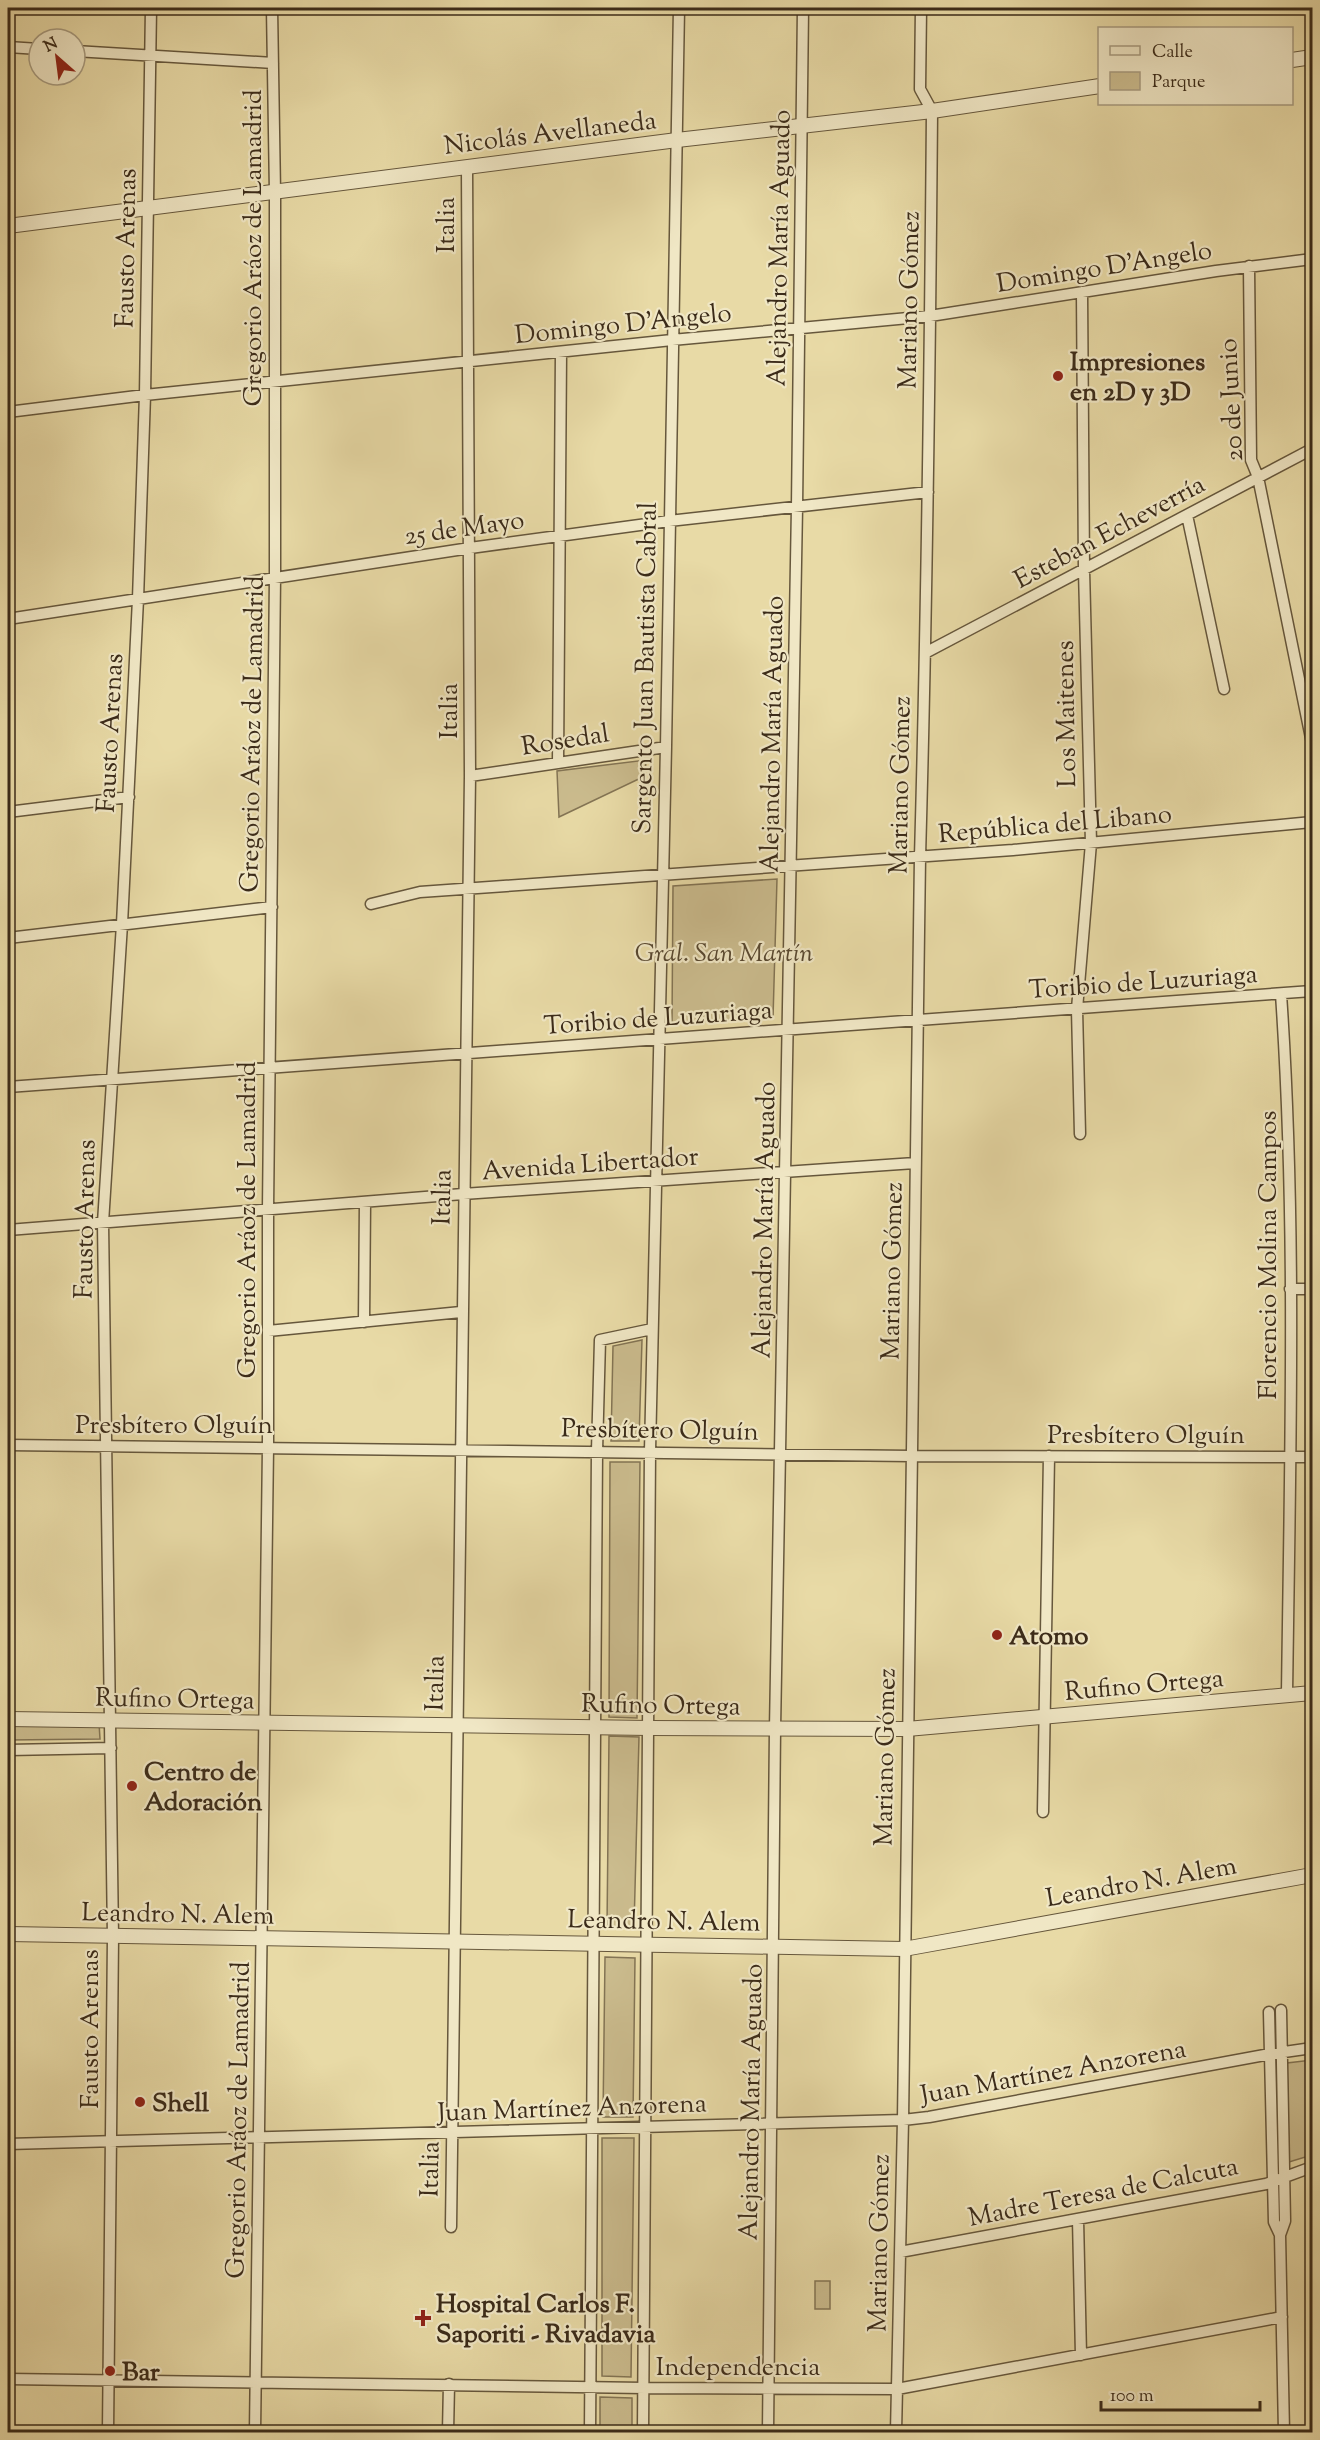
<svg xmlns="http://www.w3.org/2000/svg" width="1320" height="2440" font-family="'Sorts Mill Goudy',serif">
  <rect width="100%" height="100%" fill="#e8daa6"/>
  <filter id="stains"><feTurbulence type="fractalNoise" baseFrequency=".00333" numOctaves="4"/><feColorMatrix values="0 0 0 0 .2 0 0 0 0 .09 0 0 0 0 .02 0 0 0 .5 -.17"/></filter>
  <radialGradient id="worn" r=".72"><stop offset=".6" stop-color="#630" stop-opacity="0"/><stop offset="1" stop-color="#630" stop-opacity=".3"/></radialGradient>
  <path fill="#cbbc8e" stroke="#837454" stroke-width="1.5" d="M 646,760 L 645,776 L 559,817 L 557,771 Z
    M 777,879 L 773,1018 L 672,1023 L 673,886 Z
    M 642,1340 L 639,1441 L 611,1441 L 613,1346 Z
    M 610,1462 L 640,1462 L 637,1718 L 609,1717 Z
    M 8,1720 L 99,1723 L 100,1739 L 8,1740 Z
    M 609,1736 L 639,1737 L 634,1927 L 607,1927 Z
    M 605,1957 L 635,1958 L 633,2117 L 603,2117 Z
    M 1312,2060 L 1312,2155 L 1289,2162 L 1287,2063 Z
    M 602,2138 L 634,2138 L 631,2377 L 602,2376 Z
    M 815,2281 L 830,2281 L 830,2309 L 815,2309 Z
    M 600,2397 L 632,2398 L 632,2432 L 600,2432 Z"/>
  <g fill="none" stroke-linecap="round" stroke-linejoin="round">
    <defs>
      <path id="minor" d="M 8,47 L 39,49
        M 75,51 L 273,63
        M 1249,266 L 1251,460 L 1258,477 L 1312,743
        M 8,412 L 145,395 L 672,340 L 930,316 L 1216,271 L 1312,259
        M 1187,515 L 1224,689
        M 8,619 L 470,548 L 669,521 L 928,492
        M 925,653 L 1312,449
        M 558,763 L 561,352
        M 470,776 L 666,747
        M 8,812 L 129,797
        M 371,904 L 420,892 L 1013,850 L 1312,822
        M 8,938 L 272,907
        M 1281,994 C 1297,1227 1290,1462 1287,1695
        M 8,1087 L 1312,991
        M 1080,1134 L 1077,1009 L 1091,843 L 1084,570 L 1082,292
        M 8,1230 L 463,1194 L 915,1163
        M 1290,1289 L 1312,1289
        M 364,1322 L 365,1202
        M 268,1331 L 461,1312
        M 8,1445 L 911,1456 L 1312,1457
        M 8,1750 L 111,1748
        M 1043,1812 L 1049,1456
        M 1269,2012 L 1274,2222 L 1280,2235 L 1284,2432
        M 8,2144 L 903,2120 L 929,2117 L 1270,2054 L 1312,2048
        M 1078,2219 L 1081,2355
        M 451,2227 L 470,776 L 467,167
        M 1280,2235 L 1285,2221 L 1281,2010
        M 900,2252 L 1266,2184 L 1312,2167
        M 8,2379 L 644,2388 L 897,2389 L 1282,2317
        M 108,2432 L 113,1937 L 103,1223 L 122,924 L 138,599 L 145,395 L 151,8
        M 255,2432 L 268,1447 L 268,1209 L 275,577 L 275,193 L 272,8
        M 448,2432 L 449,2384
        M 590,2432 L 597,1451 L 600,1340 L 652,1329
        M 643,2432 L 650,1451 L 666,747 L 679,8
        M 768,2432 L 775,1729 L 797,507 L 803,8
        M 896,2432 L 903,2120 L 920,857 C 927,608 930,360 932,111 L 920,89 L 921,8"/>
      <path id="tertiary" d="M 1292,60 L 1312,57
        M 8,226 L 677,140 L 932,111 L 1100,86
        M 8,1719 L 649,1728 L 907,1729 L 1312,1693
        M 8,1934 L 904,1949 L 1312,1875"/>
    </defs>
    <use href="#minor" stroke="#66573c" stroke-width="13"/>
    <use href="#tertiary" stroke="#66573c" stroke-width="16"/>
    <use href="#minor" stroke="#f0e7c5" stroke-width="10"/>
    <use href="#tertiary" stroke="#f0e7c5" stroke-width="14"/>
  </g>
  <g fill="#8f2418" stroke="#f0e7c5" stroke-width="2">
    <circle cx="1058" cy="376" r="6"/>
    <circle cx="997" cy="1635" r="6"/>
    <circle cx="132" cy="1786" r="6"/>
    <circle cx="140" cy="2102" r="6"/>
    <path d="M420 2309h6v6h6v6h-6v6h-6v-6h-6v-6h6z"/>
    <circle cx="110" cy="2371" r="6"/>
  </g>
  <g text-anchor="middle" stroke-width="4.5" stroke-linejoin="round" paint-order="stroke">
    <g font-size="26" fill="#3b2b19" stroke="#f0e7c5">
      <text transform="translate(550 132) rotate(-7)" y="9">Nicolás Avellaneda</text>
      <text transform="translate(445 225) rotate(-90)" y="9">Italia</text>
      <text transform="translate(125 248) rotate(-89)" y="9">Fausto Arenas</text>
      <text transform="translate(252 248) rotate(-90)" y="9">Gregorio Aráoz de Lamadrid</text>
      <text transform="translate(778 248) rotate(-89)" y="9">Alejandro María Aguado</text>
      <text transform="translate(1104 266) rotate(-9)" y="9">Domingo D'Angelo</text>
      <text transform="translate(908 300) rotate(-89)" y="9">Mariano Gómez</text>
      <text transform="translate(623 323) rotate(-6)" y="9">Domingo D'Angelo</text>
      <text transform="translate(1230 400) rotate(-93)" y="9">20 de Junio</text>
      <text transform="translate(464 527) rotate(-8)" y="9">25 de Mayo</text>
      <text transform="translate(1109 531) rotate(-28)" y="9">Esteban Echeverría</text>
      <text transform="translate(644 668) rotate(-89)" y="9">Sargento Juan Bautista Cabral</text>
      <text transform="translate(448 711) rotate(-90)" y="9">Italia</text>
      <text transform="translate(1065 714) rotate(-91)" y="9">Los Maitenes</text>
      <text transform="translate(109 733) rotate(-87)" y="9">Fausto Arenas</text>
      <text transform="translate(251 734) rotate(-89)" y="9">Gregorio Aráoz de Lamadrid</text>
      <text transform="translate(771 734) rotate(-89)" y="9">Alejandro María Aguado</text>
      <text transform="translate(565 739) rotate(-9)" y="9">Rosedal</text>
      <text transform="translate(899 785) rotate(-89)" y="9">Mariano Gómez</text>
      <text transform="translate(1055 823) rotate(-5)" y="9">República del Libano</text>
      <text transform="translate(1143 981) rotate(-4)" y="9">Toribio de Luzuriaga</text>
      <text transform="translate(658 1017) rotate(-4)" y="9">Toribio de Luzuriaga</text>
      <text transform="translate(590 1163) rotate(-4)" y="9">Avenida Libertador</text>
      <text transform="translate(441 1197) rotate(-89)" y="9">Italia</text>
      <text transform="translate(84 1219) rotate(-89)" y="9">Fausto Arenas</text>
      <text transform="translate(246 1220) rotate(-90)" y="9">Gregorio Aráoz de Lamadrid</text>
      <text transform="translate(763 1220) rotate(-89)" y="9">Alejandro María Aguado</text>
      <text transform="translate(1267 1255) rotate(-90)" y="9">Florencio Molina Campos</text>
      <text transform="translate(891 1271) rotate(-89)" y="9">Mariano Gómez</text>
      <text x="174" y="1433">Presbítero Olguín</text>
      <text transform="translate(660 1429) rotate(1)" y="9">Presbítero Olguín</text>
      <text x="1146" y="1443">Presbítero Olguín</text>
      <text transform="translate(434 1683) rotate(-89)" y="9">Italia</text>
      <text transform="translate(1144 1684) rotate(-5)" y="9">Rufino Ortega</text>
      <text transform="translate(175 1698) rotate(1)" y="9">Rufino Ortega</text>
      <text transform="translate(661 1704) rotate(1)" y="9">Rufino Ortega</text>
      <text transform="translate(884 1757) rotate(-89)" y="9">Mariano Gómez</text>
      <text transform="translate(1141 1881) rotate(-10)" y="9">Leandro N. Alem</text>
      <text transform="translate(178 1913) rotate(1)" y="9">Leandro N. Alem</text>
      <text transform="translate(664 1920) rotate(1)" y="9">Leandro N. Alem</text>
      <text transform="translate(89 2029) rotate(-90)" y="9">Fausto Arenas</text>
      <text transform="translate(1053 2071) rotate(-10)" y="9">Juan Martínez Anzorena</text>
      <text transform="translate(750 2102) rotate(-89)" y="9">Alejandro María Aguado</text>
      <text transform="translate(572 2107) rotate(-2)" y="9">Juan Martínez Anzorena</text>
      <text transform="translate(237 2120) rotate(-89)" y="9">Gregorio Aráoz de Lamadrid</text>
      <text transform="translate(429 2169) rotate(-89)" y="9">Italia</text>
      <text transform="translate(1103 2191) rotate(-11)" y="9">Madre Teresa de Calcuta</text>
      <text transform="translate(878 2243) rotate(-89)" y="9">Mariano Gómez</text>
      <text x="738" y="2375">Independencia</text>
    </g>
    <g font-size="26" font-weight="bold" fill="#3b2b19" stroke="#f0e7c5" text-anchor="start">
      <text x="1070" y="370">Impresiones<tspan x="1070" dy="30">en 2D y 3D</tspan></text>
      <text x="1009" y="1644">Atomo</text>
      <text x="144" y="1780">Centro de<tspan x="144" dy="30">Adoración</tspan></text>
      <text x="152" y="2111">Shell</text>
      <text x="436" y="2312">Hospital Carlos F.<tspan x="436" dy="30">Saporiti - Rivadavia</tspan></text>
      <text x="122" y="2380">Bar</text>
    </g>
    <g font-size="26" font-style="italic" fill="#584830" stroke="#f0e7c5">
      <text x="724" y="961">Gral. San Martín</text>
    </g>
  </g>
  <rect width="1320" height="2440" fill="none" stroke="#e8daa6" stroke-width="30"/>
  <rect x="9" y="9" width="1302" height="2422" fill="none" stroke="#3b2b19" stroke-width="3"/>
  <rect x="15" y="15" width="1290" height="2410" fill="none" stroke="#3b2b19" stroke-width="1.5"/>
  <rect x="1098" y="27" width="195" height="78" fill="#f0e7c5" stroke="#a89c80" stroke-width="1.5"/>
  <rect x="1110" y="46" width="30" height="9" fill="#f0e7c5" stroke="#a89c80" stroke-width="1.5"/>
  <text x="1152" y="57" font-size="18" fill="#3b2b19">Calle</text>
  <rect x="1110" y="72" width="30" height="18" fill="#cbbc8e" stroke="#a89c80" stroke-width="1.5"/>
  <text x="1152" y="87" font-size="18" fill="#3b2b19">Parque</text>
  <g transform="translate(57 57) rotate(332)"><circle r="28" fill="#f0e7c5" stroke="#a89c80" stroke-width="1.5"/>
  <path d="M0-4.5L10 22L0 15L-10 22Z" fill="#8f2418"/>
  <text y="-9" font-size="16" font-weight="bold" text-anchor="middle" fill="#3b2b19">N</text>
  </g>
  <path d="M1101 2401v9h159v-9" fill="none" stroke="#3b2b19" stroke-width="3"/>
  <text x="1110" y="2401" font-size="18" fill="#3b2b19" stroke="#f0e7c5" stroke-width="4.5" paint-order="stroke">100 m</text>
  <rect width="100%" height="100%" filter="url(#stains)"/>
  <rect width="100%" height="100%" fill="url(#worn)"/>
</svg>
